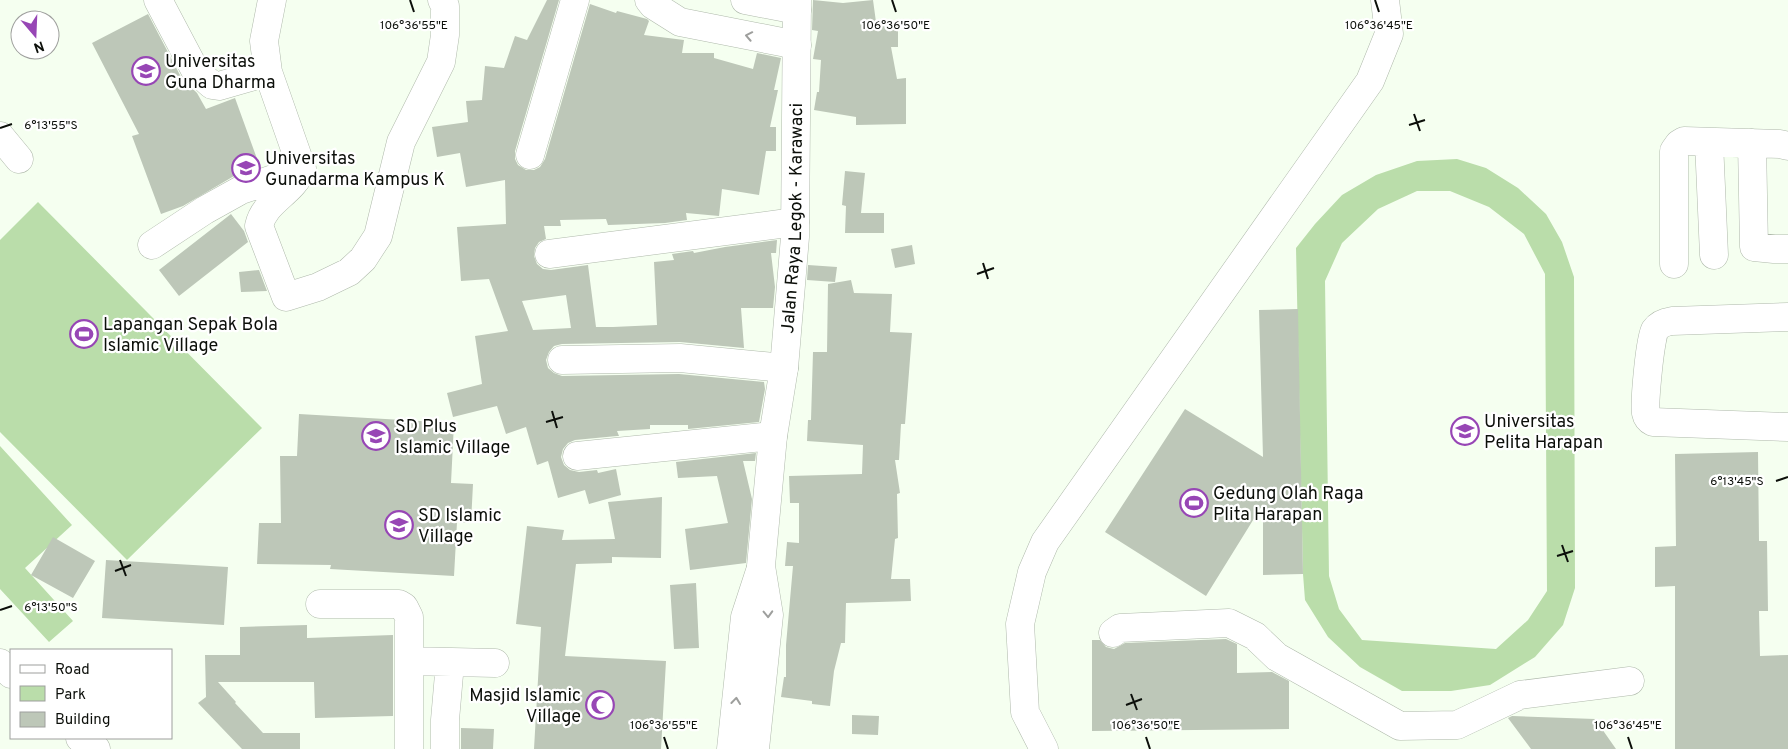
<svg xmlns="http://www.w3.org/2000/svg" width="1788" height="749" font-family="Overpass,sans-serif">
  <rect width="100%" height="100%" fill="#f5fff0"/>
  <path fill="#baddaa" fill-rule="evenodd" d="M 1457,159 L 1486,168 L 1518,188 L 1546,214 L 1562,242 L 1574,277 L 1575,588 L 1563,625 L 1535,657 L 1490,685 L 1451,691 L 1402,691 L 1360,667 L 1328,637 L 1305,600 L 1303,574 L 1296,248 L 1315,224 L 1342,195 L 1376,175 L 1417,161 ZM 1417,191 L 1450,191 L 1489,207 L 1524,234 L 1545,274 L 1547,591 L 1528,620 L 1496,649 L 1362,640 L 1339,609 L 1329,576 L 1325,281 L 1342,243 L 1378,209 Z
    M 38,202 L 262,428 L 127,560 L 0,432 L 0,240 Z
    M 0,446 L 72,525 L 25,568 L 73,621 L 49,642 L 0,589 Z"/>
  <path fill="#bdc7b8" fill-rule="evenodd" d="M 547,0 L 559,0 L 515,151 L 515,159 L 518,165 L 526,170 L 534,170 L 540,167 L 545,159 L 590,4 L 616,13 L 617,11 L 647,19 L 649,21 L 644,35 L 684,40 L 682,53 L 714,53 L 714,58 L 753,69 L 757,53 L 781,58 L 774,90 L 778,90 L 770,127 L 776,127 L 776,151 L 766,151 L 759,195 L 722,189 L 719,216 L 686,213 L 687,220 L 665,223 L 608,225 L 606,219 L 560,220 L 561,226 L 544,226 L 546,239 L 539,242 L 535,248 L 534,256 L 537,264 L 543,269 L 551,270 L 588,265 L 596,327 L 613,327 L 657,325 L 654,262 L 674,260 L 672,254 L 693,251 L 694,253 L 725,247 L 777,240 L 776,253 L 771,253 L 775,287 L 773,308 L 741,308 L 744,348 L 680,342 L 562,344 L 554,346 L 549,352 L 546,360 L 548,368 L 554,373 L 562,376 L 679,374 L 764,382 L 765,389 L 759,422 L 688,429 L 688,425 L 650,425 L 650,429 L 617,431 L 619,436 L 617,436 L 575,440 L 568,443 L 563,449 L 561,457 L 564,465 L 570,470 L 579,472 L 597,470 L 598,473 L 616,469 L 621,495 L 589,504 L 585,490 L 558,498 L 548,461 L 537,465 L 526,427 L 506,434 L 497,406 L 453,417 L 447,393 L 482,384 L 475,336 L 508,331 L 489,279 L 461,281 L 457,227 L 506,224 L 505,180 L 466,187 L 460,153 L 437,157 L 432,127 L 468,122 L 466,101 L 482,100 L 485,66 L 504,68 L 515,36 L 527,40 ZM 566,295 L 571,328 L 533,330 L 522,301 Z
    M 813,0 L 843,3 L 873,0 L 876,22 L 898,22 L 898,47 L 891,47 L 897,79 L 906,78 L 906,124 L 856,125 L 856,117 L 814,110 L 817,92 L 819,92 L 821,60 L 813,59 L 818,31 L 812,30 Z
    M 148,14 L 181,77 L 197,93 L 206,109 L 235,98 L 260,167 L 234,176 L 183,206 L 161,214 L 132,136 L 139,134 L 92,43 Z
    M 845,171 L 865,173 L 861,213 L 884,213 L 884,233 L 845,233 L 846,206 L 842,205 Z
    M 231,214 L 244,231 L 248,242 L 179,296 L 159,270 Z
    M 912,245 L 915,264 L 895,268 L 891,249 Z
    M 808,265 L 837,267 L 835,282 L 807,280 Z
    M 259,270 L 267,291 L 241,292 L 239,272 Z
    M 851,280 L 854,293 L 892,294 L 890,332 L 912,333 L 905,424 L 901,424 L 899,460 L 895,460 L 900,493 L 897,494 L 898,538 L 895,539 L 891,579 L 910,579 L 911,601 L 846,603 L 845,643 L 841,643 L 834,671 L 830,706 L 812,704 L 812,701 L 781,697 L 784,677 L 786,677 L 786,645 L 793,566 L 785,566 L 787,542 L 799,543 L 799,503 L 790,503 L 789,476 L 862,474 L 863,445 L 807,441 L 808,420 L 811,420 L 813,352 L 827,352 L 828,284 Z
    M 1298,309 L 1303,574 L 1263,575 L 1263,504 L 1206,596 L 1105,532 L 1185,409 L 1263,457 L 1259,310 Z
    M 299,414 L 454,423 L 451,483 L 473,484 L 471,523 L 457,522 L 454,576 L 330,569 L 331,565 L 257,564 L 259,523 L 281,523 L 280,456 L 297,456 Z
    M 1758,452 L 1759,541 L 1767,541 L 1768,611 L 1759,611 L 1760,656 L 1788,655 L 1788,749 L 1675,749 L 1675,586 L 1655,587 L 1655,547 L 1676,546 L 1675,454 Z
    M 756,453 L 755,461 L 743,461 L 752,499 L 746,563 L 690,570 L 685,529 L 728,523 L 717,476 L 678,478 L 676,462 Z
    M 662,497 L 661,558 L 612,557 L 612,563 L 576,564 L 565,656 L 666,661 L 661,749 L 534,749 L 541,627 L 516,624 L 527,526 L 564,530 L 562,540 L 615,539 L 608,502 Z
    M 53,537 L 95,561 L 73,598 L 31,575 Z
    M 106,560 L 228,567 L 224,625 L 102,618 Z
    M 696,583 L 699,648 L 674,649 L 670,585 Z
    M 307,625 L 307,638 L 393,635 L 393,716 L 315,718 L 314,682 L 218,682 L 236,702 L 235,703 L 263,733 L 300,733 L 300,749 L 242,749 L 198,703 L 206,697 L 205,655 L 240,655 L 240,627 Z
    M 1226,639 L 1237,644 L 1237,673 L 1272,672 L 1289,681 L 1289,729 L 1092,731 L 1092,640 L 1100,640 L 1106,647 L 1114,649 L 1125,643 Z
    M 852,715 L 879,716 L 878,735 L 852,734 Z
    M 1512,716 L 1595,719 L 1616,749 L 1531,749 L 1508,718 Z
    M 461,728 L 494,729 L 493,749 L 461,749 Z"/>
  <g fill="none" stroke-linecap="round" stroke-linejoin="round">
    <defs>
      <path id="minor" d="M 158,0 L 195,70 L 212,85 L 219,86 L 268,72
        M 272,0 L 264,41 L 268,72 L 302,169 C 293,193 264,201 259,226 L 286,297 L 318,287 L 349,272 L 363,259 L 378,236 L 401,142 L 441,62 L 445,35 L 445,6 L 442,0
        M 649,0 L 653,5 L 680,22 L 797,45
        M 745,0 L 797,10
        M 0,136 L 19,159
        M 1709,142 L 1714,255
        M 1752,143 L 1754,247 L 1774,249 L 1788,249
        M 530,155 L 575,0
        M 152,245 L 205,210 L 241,190 L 302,169
        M 549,254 L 795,222
        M 1674,264 L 1674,151 L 1679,144 L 1684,141 L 1780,144 L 1788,146
        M 1788,317 L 1672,321 C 1665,322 1659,324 1655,330 C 1650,338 1644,404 1646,413 C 1647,418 1649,420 1653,422 L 1788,427
        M 562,360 L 680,358 L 784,368
        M 577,456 L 773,436
        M 320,604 L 399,604 L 404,607 L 409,617 L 409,661
        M 1113,633 L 1120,628 L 1229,623 L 1255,636 L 1277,657 L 1400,726 L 1457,725 L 1520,695 L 1630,681
        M 0,663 L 11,674
        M 80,738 L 96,749
        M 409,749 L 409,661 L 495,663
        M 445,749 L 445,720 L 450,663
        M 1044,749 L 1025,712 L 1020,624 L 1032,572 L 1045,542 L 1370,81 L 1389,34 L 1385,0"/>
      <g id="major">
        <path d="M 731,749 L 745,617 L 760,571"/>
        <path id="s1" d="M 755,749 L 769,615 L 761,566 L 763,544 L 773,436 L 784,368 L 795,237 L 797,0"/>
      </g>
    </defs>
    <use href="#minor" stroke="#afb9ab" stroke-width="29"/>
    <use href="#major" stroke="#afb9ab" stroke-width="29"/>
    <use href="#minor" stroke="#fff" stroke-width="28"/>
    <use href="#major" stroke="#fff" stroke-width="28"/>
  </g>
  <defs><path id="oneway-chevron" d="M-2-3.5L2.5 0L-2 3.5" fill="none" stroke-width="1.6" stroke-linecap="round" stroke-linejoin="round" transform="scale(1.25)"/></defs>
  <g stroke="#9e9f9d">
    <use href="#oneway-chevron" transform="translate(749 36) rotate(-169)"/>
    <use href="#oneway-chevron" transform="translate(768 614) rotate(88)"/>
    <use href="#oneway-chevron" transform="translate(736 701) rotate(-84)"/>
  </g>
  <path fill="none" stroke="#0c0f0a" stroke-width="2" d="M 410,0 L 414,12M 892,0 L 896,12M 1375,0 L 1379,12M 1414,114 L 1420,131M 1409,125 L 1425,120M 0,128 L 12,124M 983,263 L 988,279M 977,274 L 994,268M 552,411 L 557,428M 546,422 L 563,417M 1776,481 L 1788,477M 1562,545 L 1568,562M 1557,556 L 1573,551M 120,560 L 126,576M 115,571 L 131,565M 0,610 L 12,606M 1131,694 L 1137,710M 1126,705 L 1142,699M 664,737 L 668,749M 1146,737 L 1150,749M 1628,737 L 1632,749"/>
  <defs>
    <symbol id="university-ring" viewBox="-11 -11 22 22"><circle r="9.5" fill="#fff" stroke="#9746b5" stroke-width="1.5"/><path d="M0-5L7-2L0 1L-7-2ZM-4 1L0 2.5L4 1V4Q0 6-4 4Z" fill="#9746b5"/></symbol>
    <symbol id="stadium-ring" viewBox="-11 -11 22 22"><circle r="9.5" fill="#fff" stroke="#9746b5" stroke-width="1.5"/><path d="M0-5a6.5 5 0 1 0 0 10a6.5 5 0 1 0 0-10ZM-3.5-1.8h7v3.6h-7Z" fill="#9746b5"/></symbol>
    <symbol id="school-ring" viewBox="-11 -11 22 22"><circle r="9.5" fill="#fff" stroke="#9746b5" stroke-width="1.5"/><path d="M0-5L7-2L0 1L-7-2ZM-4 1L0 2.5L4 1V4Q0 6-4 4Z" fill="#9746b5"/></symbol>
    <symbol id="mosque-ring" viewBox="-11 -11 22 22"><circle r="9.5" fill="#fff" stroke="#9746b5" stroke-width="1.5"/><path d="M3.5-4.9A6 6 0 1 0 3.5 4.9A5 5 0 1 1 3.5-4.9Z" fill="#9746b5"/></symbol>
  </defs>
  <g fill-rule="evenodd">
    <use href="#university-ring" x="130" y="55" width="32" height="32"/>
    <use href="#university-ring" x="230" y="152" width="32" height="32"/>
    <use href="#stadium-ring" x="68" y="318" width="32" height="32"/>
    <use href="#university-ring" x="1449" y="415" width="32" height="32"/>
    <use href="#school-ring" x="360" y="420" width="32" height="32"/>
    <use href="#stadium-ring" x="1178" y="487" width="32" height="32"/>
    <use href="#school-ring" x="383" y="509" width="32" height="32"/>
    <use href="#mosque-ring" x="584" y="689" width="32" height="32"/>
  </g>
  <g text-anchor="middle" stroke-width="4.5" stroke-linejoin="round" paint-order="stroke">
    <g font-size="18" fill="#0c0f0a" stroke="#fff" text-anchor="start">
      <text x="165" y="67">Universitas<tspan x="165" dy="21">Guna Dharma</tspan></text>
      <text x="265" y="164">Universitas<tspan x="265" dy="21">Gunadarma Kampus K</tspan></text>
      <text x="103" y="330">Lapangan Sepak Bola<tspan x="103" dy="21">Islamic Village</tspan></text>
      <text x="1484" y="427">Universitas<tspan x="1484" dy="21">Pelita Harapan</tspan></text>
      <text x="395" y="432">SD Plus<tspan x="395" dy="21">Islamic Village</tspan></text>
      <text x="1213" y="499">Gedung Olah Raga<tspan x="1213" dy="21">Plita Harapan</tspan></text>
      <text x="418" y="521">SD Islamic<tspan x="418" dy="21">Village</tspan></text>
      <text x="581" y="701" text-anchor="end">Masjid Islamic<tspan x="581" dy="21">Village</tspan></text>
    </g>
    <g font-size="18" fill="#0c0f0a" stroke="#fff">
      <text dy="6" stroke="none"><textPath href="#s1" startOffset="534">Jalan Raya Legok - Karawaci</textPath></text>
    </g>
  </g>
  <g font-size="12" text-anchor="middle" fill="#0c0f0a" stroke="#fff" stroke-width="4.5" stroke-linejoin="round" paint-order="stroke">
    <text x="414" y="29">106°36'55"E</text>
    <text x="896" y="29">106°36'50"E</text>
    <text x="1379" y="29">106°36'45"E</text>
    <text x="51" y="129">6°13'55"S</text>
    <text x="1737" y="485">6°13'45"S</text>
    <text x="51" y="611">6°13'50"S</text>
    <text x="664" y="729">106°36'55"E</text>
    <text x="1146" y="729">106°36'50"E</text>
    <text x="1628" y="729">106°36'45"E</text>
  </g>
  <rect x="10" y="649" width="162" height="90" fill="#ffffff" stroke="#9e9f9d"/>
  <rect x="20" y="665" width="25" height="8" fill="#ffffff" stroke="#9e9f9d"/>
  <text x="55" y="674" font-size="15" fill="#0c0f0a">Road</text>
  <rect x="20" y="686" width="25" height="15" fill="#baddaa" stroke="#9e9f9d"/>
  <text x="55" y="699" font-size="15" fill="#0c0f0a">Park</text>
  <rect x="20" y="712" width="25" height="15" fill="#bdc7b8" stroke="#9e9f9d"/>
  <text x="55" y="724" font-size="15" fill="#0c0f0a">Building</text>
  <g transform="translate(35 35) rotate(161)"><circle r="24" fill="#ffffff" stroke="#9e9f9d"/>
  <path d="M0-4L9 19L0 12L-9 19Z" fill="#9746b5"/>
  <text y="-8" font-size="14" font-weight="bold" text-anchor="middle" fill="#0c0f0a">N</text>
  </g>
</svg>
